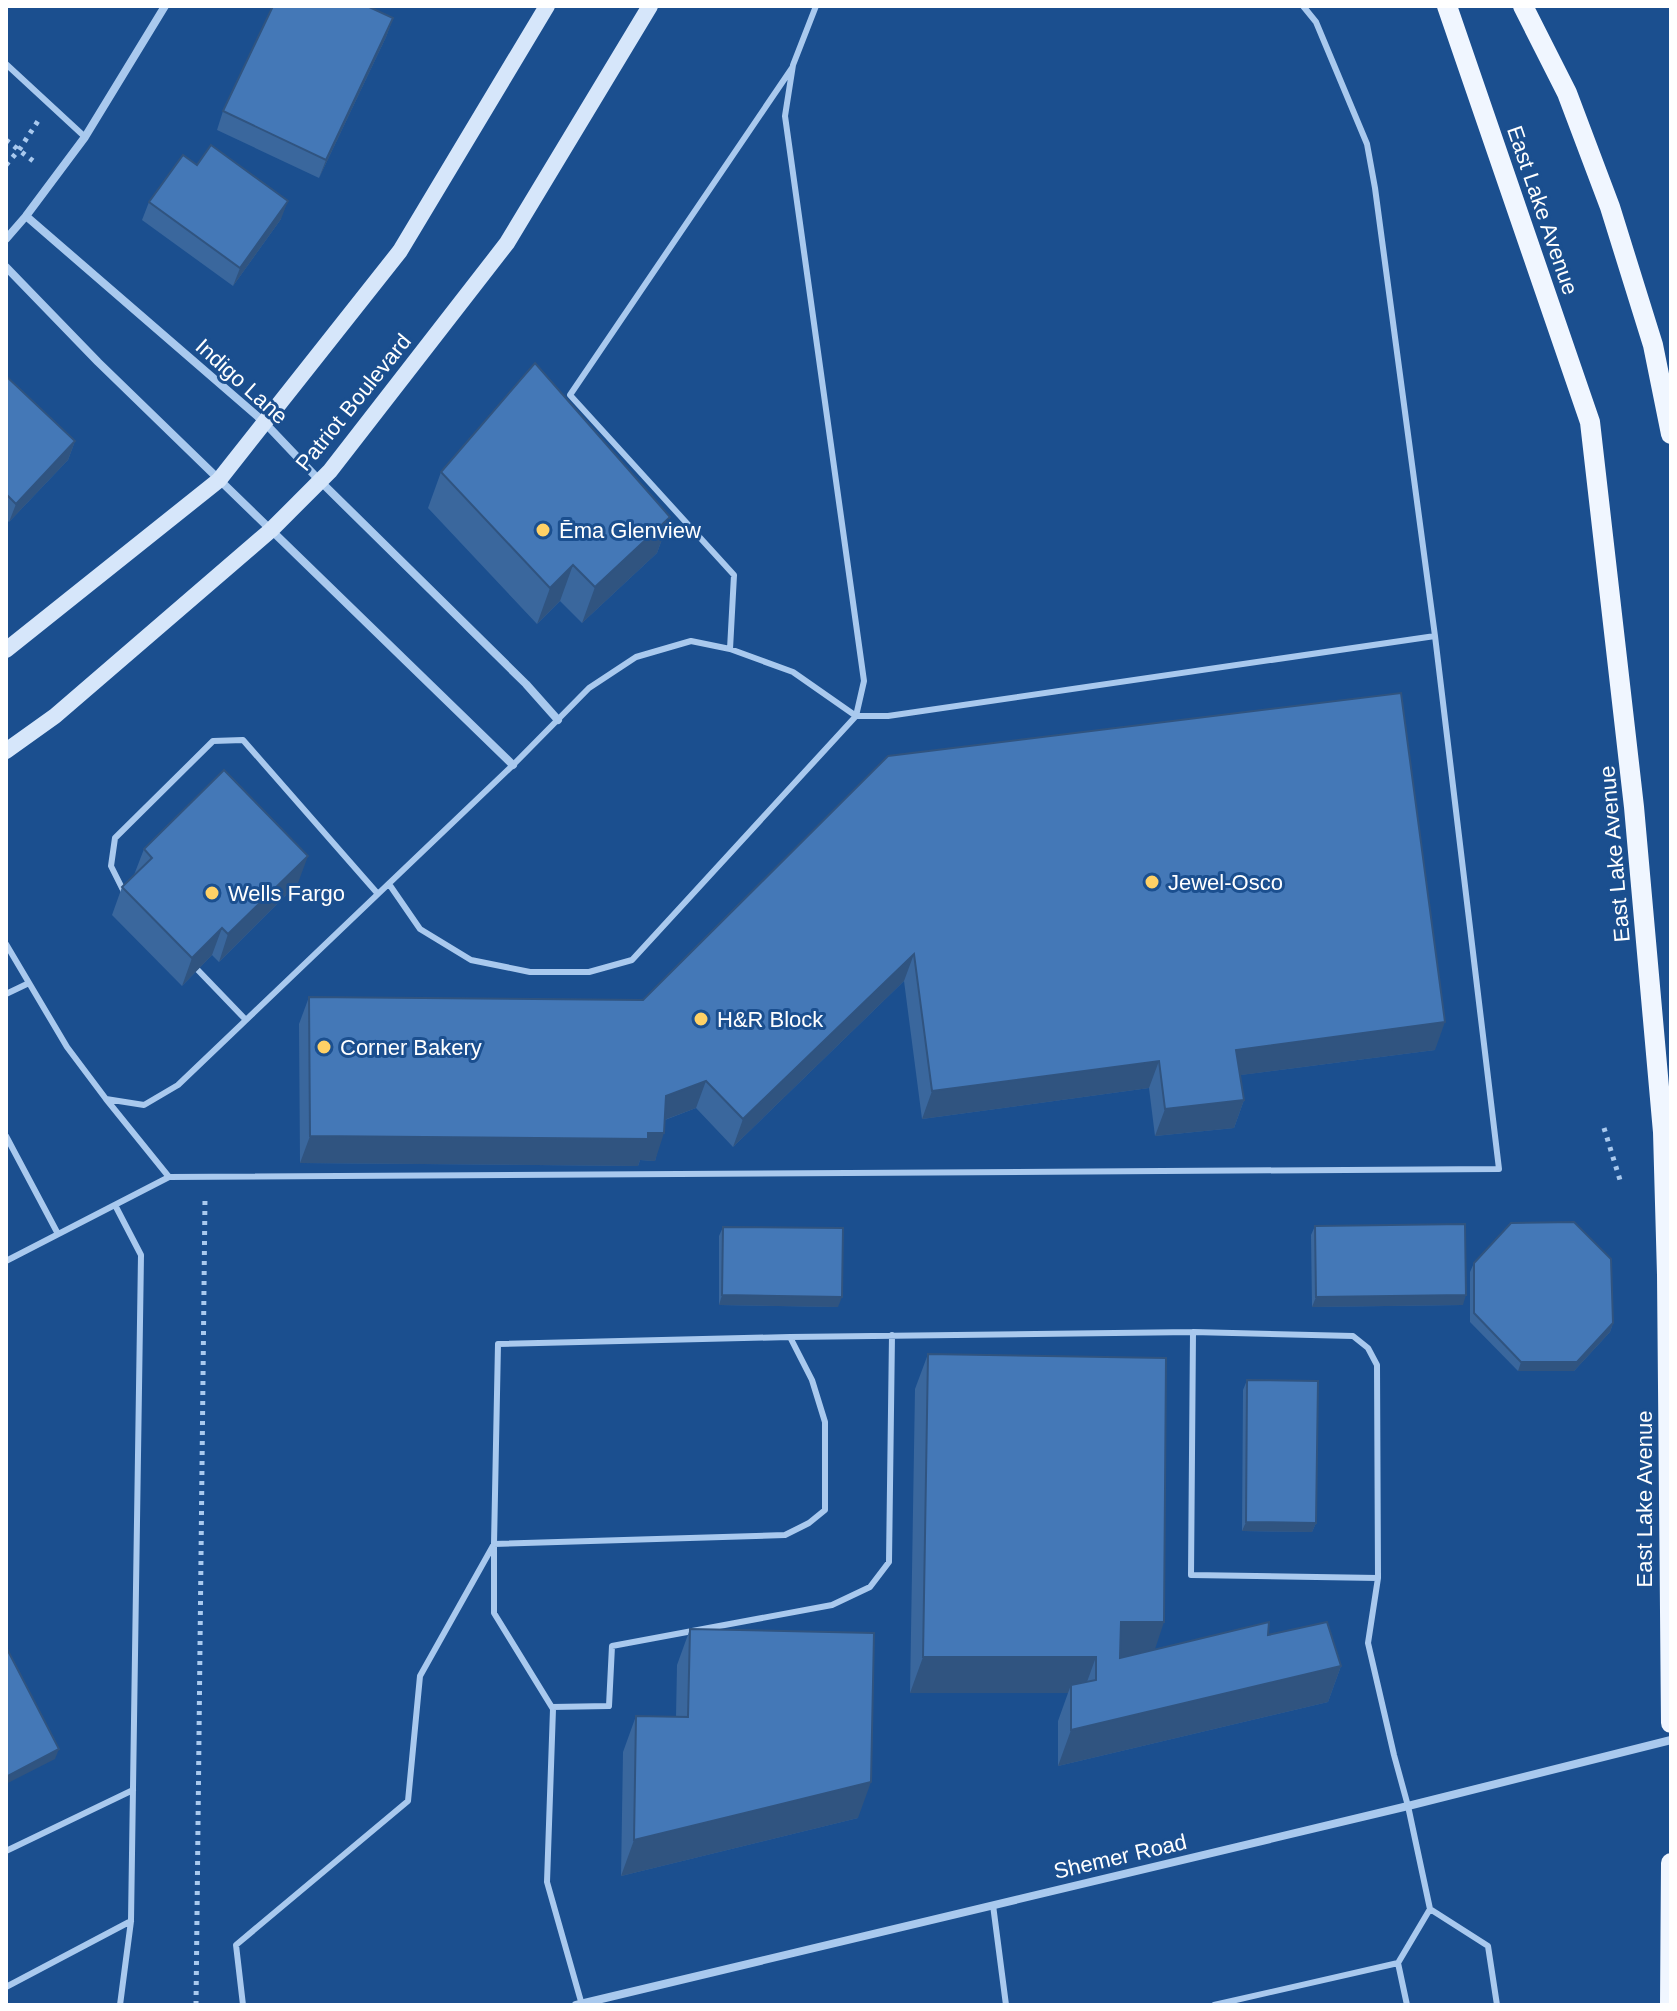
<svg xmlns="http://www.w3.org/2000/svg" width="1677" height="2011" font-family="Helvetica,sans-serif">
  <rect width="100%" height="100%" fill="#1b4f8f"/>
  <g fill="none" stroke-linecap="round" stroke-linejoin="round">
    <path stroke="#a9c9ee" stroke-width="5" stroke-dasharray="4 6" stroke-linecap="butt" d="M 6,140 L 37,164
      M 6,165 L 19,150 L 38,121
      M 1604,1128 L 1620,1180
      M 196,2005 L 205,1198"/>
    <path stroke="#a9c9ee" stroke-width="6" d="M 6,64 L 85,137
      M 730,649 L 734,575 L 570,395 L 792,68
      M 389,884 L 420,929 L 471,960 L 530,972 L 589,972 L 632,960 L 856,716 L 864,681 L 785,116 L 793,65 L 816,6
      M 125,894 L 111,866 L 115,838 L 213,741 L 243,740 L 378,894
      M 6,944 L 67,1047 L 106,1099 L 144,1105 L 178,1085 L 513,765 L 589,688 L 636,657 L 691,641 L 730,649 L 793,672 L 856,716 L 888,716 L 1435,636
      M 194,966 L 246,1020
      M 6,994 L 29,983
      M 106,1099 L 169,1177 L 1499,1169 L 1435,636 L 1375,188 L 1367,144 L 1316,22 L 1303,6
      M 6,1136 L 58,1234
      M 115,1205 L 141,1255 L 131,1921 L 120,2005
      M 6,1261 L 169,1177
      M 1193,1332 L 1353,1336 L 1368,1348 L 1377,1365 L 1378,1578
      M 790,1337 L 1193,1332 L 1191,1575 L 1378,1578 L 1368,1643 L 1394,1755 L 1408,1806 L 1430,1909 L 1398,1963 L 1214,2005
      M 552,1707 L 609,1706 L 612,1646 L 832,1605 L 870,1587 L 889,1562 L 892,1335
      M 6,1851 L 133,1790
      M 993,1905 L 1006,2005
      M 1430,1909 L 1488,1946 L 1497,2005
      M 1398,1963 L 1407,2005
      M 6,1987 L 131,1921
      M 243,2005 L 236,1945 L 408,1801 L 420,1676 L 494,1544 L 498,1344 L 790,1337 L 812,1380 L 825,1422 L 825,1510 L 809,1523 L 785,1535 L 494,1544 L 494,1613 L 553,1709 L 547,1882 L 582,2005"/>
    <path stroke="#a9c9ee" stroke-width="8" d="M 26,216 L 264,422 L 320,481 L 526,684 L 558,720
      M 6,239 L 26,216 L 85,137 L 165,6
      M 6,267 L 98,362 L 513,765
      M 576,2005 L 1408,1806 L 1671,1740"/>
    <path stroke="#d6e6fa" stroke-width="16" d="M 6,650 L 219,480 L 400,251 L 547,6
      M 6,751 L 55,716 L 271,530 L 330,471 L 507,243 L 650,6"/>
    <path stroke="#f0f6ff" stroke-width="20" d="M 1447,6 L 1590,422 L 1634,807 L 1663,1132 L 1667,1275 L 1671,1723
      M 1523,6 L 1567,93 L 1610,207 L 1653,345 L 1671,434
      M 1670,2005 L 1671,1863"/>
  </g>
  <path fill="#3a679d" d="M 393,18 L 386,37 L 319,178 L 217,130 L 223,111 Z
    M 197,165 L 281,219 L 233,286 L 142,220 L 149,202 Z
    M 6,376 L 75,441 L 68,460 L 9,522 L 6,519 Z
    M 441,472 L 670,517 L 657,553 L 582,623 L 560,601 L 537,624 L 428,508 Z
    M 888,756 L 1435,1050 L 1240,1075 L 1244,1100 L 1234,1128 L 1155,1136 L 1149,1088 L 922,1119 L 904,981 L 733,1147 L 696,1108 L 665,1120 L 655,1161 L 640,1160 L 638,1166 L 300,1163 L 299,1024 L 309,997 L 643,1000 Z
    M 144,849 L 298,883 L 219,962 L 212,955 L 182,986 L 112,915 L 122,887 L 134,875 Z
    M 1315,1226 L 1463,1305 L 1312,1307 L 1311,1235 Z
    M 723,1227 L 838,1307 L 719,1305 L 719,1236 Z
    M 1474,1263 L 1613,1323 L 1610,1332 L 1574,1371 L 1518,1371 L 1470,1322 L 1470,1272 Z
    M 928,1354 L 1155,1650 L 1268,1635 L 1341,1666 L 1328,1702 L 1058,1766 L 1058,1721 L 1068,1693 L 910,1693 L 915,1389 Z
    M 1247,1380 L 1316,1523 L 1312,1532 L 1242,1531 L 1243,1390 Z
    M 690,1629 L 858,1818 L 621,1876 L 623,1752 L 636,1716 L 676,1717 L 677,1665 Z"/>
  <path fill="#305480" d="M 393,18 L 386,37 L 319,178 L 326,160 Z
    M 288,201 L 281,219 L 233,286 L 240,268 Z
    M 75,441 L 68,460 L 9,522 L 16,504 Z
    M 670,517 L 657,553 L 582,623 L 595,587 Z
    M 573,565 L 560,601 L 537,624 L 550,588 Z
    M 308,856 L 298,883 L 219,962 L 228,934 Z
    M 222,928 L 212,955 L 182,986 L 192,958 Z
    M 914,954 L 904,981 L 733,1147 L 743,1119 Z
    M 1445,1022 L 1435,1050 L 1226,1077 L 1236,1050 Z
    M 1159,1061 L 1149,1088 L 922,1119 L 932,1091 Z
    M 706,1081 L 696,1108 L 656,1123 L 666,1096 Z
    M 1244,1100 L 1234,1128 L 1155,1136 L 1165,1109 Z
    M 648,1133 L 664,1133 L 655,1161 L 640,1160 L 638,1166 L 300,1163 L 310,1136 Z
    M 722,1295 L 842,1297 L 838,1307 L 719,1305 Z
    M 1466,1295 L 1463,1305 L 1312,1307 L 1316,1297 Z
    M 1613,1323 L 1610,1332 L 1574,1371 L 1518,1371 L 1521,1362 Z
    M 1246,1522 L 1316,1523 L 1312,1532 L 1242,1531 Z
    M 1121,1622 L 1164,1622 L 1152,1658 L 1108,1658 Z
    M 923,1657 L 1096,1657 L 1083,1693 L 1071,1685 L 1068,1693 L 910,1693 Z
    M 1341,1666 L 1328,1702 L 1058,1766 L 1071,1730 Z
    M 59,1749 L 55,1759 L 6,1784 L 6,1777 Z
    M 871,1782 L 858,1818 L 621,1876 L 634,1840 Z"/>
  <path fill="#4478b7" stroke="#305480" stroke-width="2" d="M 273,6 L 367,6 L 393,18 L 326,160 L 223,111 Z
    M 211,145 L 288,201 L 240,268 L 149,202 L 183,155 L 197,165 Z
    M 535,363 L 670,517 L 595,587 L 573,565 L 550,588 L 441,472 Z
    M 6,376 L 75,441 L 16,504 L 6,494 Z
    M 1401,693 L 1445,1022 L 1236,1050 L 1244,1100 L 1165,1109 L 1159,1061 L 932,1091 L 914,954 L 743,1119 L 706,1081 L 666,1096 L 664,1133 L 648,1133 L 648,1139 L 310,1136 L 309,997 L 643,1000 L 888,756 Z
    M 224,770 L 308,856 L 228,934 L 222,928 L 192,958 L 122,887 L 152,858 L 144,849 Z
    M 1574,1222 L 1611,1259 L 1613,1323 L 1577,1362 L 1521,1362 L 1474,1313 L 1474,1263 L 1511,1223 Z
    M 1465,1224 L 1466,1295 L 1316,1297 L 1315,1226 Z
    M 723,1227 L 843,1228 L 842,1297 L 722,1295 Z
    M 928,1354 L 1166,1358 L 1164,1622 L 1121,1622 L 1120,1658 L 1269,1622 L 1268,1635 L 1327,1622 L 1341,1666 L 1071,1730 L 1071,1685 L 1096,1680 L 1096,1657 L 923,1657 Z
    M 1247,1380 L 1318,1381 L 1316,1523 L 1246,1522 Z
    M 690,1629 L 874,1633 L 871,1782 L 634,1840 L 636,1716 L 688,1717 Z
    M 6,1647 L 59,1749 L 6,1777 Z"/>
  <g fill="#ffd166" stroke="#1b4f8f" stroke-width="3">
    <circle cx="543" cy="530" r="8"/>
    <circle cx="1152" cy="882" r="8"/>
    <circle cx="212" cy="893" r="8"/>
    <circle cx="701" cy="1019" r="8"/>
    <circle cx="324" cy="1047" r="8"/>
  </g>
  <g text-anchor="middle" stroke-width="6" stroke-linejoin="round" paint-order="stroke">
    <g font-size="22" fill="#fff" stroke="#1b4f8f">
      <text transform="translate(1543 210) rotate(71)" y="8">East Lake Avenue</text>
      <text transform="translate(242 381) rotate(42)" y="8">Indigo Lane</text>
      <text transform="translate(353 402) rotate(-51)" y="8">Patriot Boulevard</text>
      <text transform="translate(1614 854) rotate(-95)" y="8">East Lake Avenue</text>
      <text transform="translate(1644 1499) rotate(-90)" y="8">East Lake Avenue</text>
      <text transform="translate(1120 1856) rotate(-13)" y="8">Shemer Road</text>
    </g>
    <g font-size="22" fill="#fff" stroke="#1b4f8f" text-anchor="start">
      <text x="559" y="538">Ēma Glenview</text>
      <text x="1168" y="890">Jewel-Osco</text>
      <text x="228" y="901">Wells Fargo</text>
      <text x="717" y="1027">H&amp;R Block</text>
      <text x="340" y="1055">Corner Bakery</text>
    </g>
  </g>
  <rect width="1677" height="2011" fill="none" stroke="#ffffff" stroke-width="16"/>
</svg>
